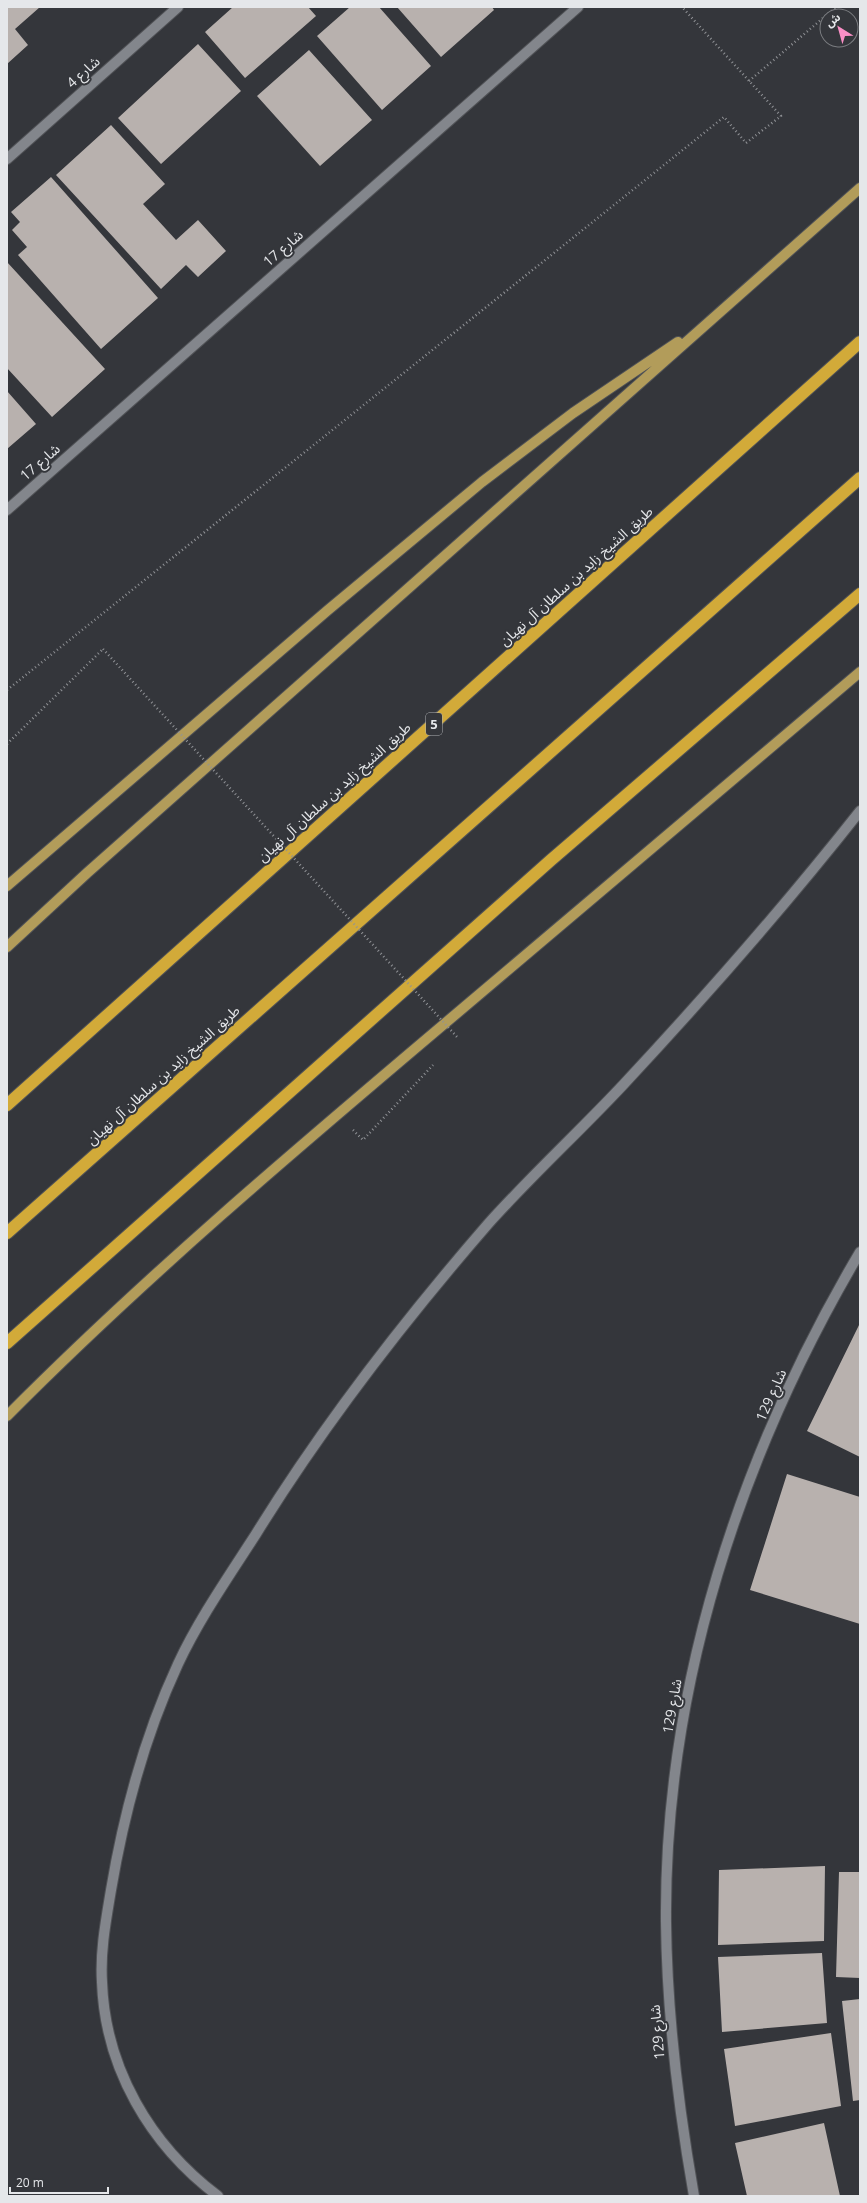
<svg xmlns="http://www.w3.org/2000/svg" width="867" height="2203" font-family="'Open Sans','Noto Sans Arabic',sans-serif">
  <rect width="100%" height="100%" fill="#34363b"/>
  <path fill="#b8b1ae" d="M 7,7 L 40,7 L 15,29 L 28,45 L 7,64 Z
    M 233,7 L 308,7 L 316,16 L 245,78 L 205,32 Z
    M 350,7 L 379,7 L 431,66 L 382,110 L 317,36 Z
    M 397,7 L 492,7 L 494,10 L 441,57 Z
    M 198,44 L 241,91 L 161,164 L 118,118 Z
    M 309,50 L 372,120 L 320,166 L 257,96 Z
    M 111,125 L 165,184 L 143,204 L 176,240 L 198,220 L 226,251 L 198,277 L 186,265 L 161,289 L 56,175 Z
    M 51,177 L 158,298 L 101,349 L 18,255 L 27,247 L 12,230 L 20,222 L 11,212 Z
    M 7,262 L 105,369 L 52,417 L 7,368 Z
    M 7,391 L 36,424 L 7,449 Z
    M 860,1323 L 860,1457 L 807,1431 Z
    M 787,1474 L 860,1497 L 860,1624 L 750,1590 Z
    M 825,1866 L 824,1941 L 718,1945 L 719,1870 Z
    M 839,1872 L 860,1872 L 860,1978 L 836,1977 Z
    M 822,1953 L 827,2023 L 722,2032 L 718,1957 Z
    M 860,1999 L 860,2100 L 853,2101 L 842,2001 Z
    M 831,2033 L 841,2106 L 735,2126 L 724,2049 Z
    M 824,2123 L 840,2196 L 747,2196 L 735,2143 Z"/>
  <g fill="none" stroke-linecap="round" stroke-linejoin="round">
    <defs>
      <path id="minor" d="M 7,159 L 178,7
        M 7,510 L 578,7
        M 218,2196 C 150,2145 105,2068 102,1982 C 100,1951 106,1920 111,1890 C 124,1813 145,1735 178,1664 C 199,1619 229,1576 256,1534 C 324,1424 403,1322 488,1224 C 531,1176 579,1132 623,1085 C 705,997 785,906 860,811
        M 694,2196 C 678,2105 667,2014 666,1922 C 664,1686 741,1453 860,1252"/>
      <path id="major" d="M 7,886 L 328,610 L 482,482 L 573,413 L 678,342
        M 7,947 L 87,873 L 860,188
        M 7,1416 C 145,1277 294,1151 443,1025 C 582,907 721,789 860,672"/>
      <path id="highway" d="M 7,1105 L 860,342
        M 7,1233 L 860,478
        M 7,1343 L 551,860 L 860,594"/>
    </defs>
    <use href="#minor" stroke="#505256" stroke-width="12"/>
    <use href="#major" stroke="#505256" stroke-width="12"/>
    <use href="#highway" stroke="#505256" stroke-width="14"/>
    <path stroke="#919397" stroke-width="2.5" stroke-dasharray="1 3" stroke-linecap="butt" d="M 749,81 L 836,7
      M 7,690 L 724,117 L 746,143 L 781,116 L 682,7
      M 7,744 L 103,649
      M 353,1130 L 363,1140 L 433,1065"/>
    <use href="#minor" stroke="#83868c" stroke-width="10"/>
    <use href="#major" stroke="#b29c5a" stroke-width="10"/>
    <use href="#highway" stroke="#d2aa39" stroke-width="12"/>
    <path stroke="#919397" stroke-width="2.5" stroke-dasharray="1 3" stroke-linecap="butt" d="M 103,649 L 458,1038"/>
  </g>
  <g text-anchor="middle" stroke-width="4" stroke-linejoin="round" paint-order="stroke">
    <rect fill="#34363b" stroke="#b0b2b6" stroke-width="1" x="426" y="713" width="16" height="22" rx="3"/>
    <g font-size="13" font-weight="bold" fill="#e5e7ea">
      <text x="434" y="729">5</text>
    </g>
    <g font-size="14" fill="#e5e7ea" stroke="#34363b">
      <text transform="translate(83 72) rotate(-42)" y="5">شارع 4</text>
      <text transform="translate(283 248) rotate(-41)" y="5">شارع 17</text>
      <text transform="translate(40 462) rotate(-41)" y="5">شارع 17</text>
      <text transform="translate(576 576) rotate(-42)" y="5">طريق الشيخ زايد بن سلطان آل نهيان</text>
      <text transform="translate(334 792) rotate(-42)" y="5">طريق الشيخ زايد بن سلطان آل نهيان</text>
      <text transform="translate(163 1075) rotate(-42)" y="5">طريق الشيخ زايد بن سلطان آل نهيان</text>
      <text transform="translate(771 1395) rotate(-66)" y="5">شارع 129</text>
      <text transform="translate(672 1706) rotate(-80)" y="5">شارع 129</text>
      <text transform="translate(657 2032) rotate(-95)" y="5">شارع 129</text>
    </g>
  </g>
  <rect width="867" height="2203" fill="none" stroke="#e5e7ea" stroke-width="16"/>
  <g transform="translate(839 28) rotate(323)"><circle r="19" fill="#34363b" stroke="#7b7d81"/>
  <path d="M0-3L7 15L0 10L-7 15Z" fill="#fa8fc6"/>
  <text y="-6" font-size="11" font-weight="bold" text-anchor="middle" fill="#e5e7ea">ش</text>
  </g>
  <path d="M10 2187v6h98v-6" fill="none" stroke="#e5e7ea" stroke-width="2"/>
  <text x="16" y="2187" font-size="12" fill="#e5e7ea" stroke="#34363b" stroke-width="3" paint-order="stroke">20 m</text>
</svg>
